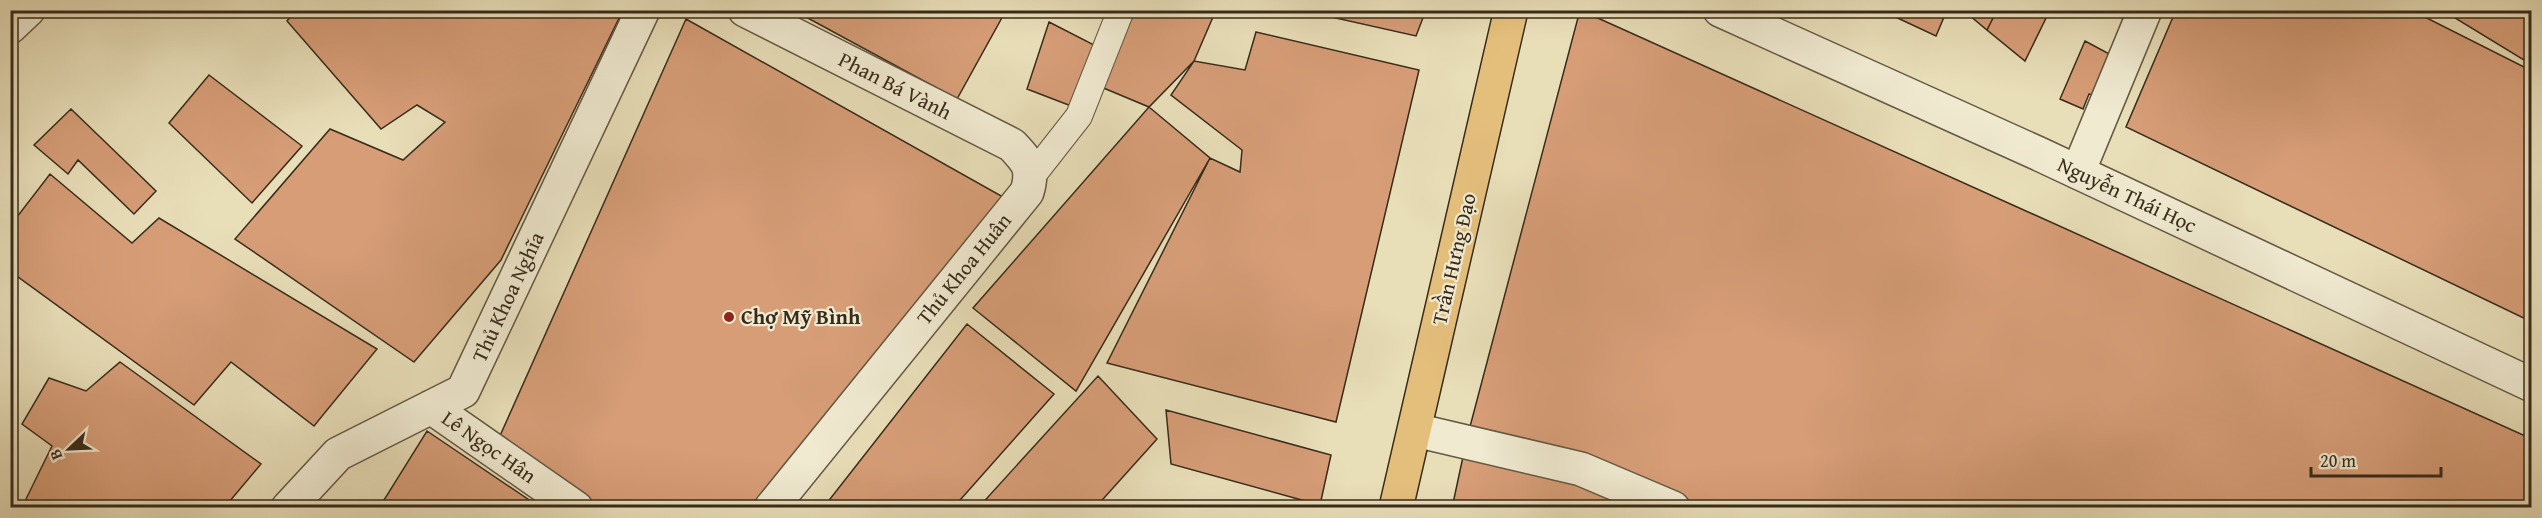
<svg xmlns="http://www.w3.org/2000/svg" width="2542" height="518" font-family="'Gentium Book Plus',serif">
  <rect width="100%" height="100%" fill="#e8deb8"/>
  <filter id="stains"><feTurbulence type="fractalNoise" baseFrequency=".00333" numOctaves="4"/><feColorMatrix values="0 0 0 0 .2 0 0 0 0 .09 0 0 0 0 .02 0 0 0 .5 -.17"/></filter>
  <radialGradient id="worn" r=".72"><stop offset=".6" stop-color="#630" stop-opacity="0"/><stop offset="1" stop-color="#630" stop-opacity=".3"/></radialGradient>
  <path fill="#d69d77" stroke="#382b1b" stroke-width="1.5" d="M 295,10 L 623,10 L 501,260 L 414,362 L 235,239 L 330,129 L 403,160 L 445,122 L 417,105 L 381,129 L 287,21 Z
    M 793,10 L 998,10 L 1004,14 L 957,99 Z
    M 1126,10 L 1216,10 L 1194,61 L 1149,107 L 1094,84 Z
    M 1300,10 L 1426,10 L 1416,36 Z
    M 1580,10 L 2532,439 L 2532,508 L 1679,508 L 1467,438 Z
    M 1890,10 L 1947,10 L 1936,36 L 1889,14 Z
    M 1963,10 L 1997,10 L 1987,30 Z
    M 1997,10 L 2050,10 L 2025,61 L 1987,30 Z
    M 2176,10 L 2411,10 L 2532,71 L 2532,322 L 2126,127 Z
    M 2442,10 L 2532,10 L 2532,65 Z
    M 686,19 L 1003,197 L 753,508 L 598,508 L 499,438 Z
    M 1049,22 L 1100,48 L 1079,109 L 1027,89 Z
    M 1256,32 L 1419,70 L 1336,422 L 1107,363 L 1210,158 L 1240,172 L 1242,150 L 1171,95 L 1194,61 L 1245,70 Z
    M 2085,41 L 2115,57 L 2101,96 L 2089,94 L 2083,109 L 2060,99 Z
    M 209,75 L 302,146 L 252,203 L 169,123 Z
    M 1149,107 L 1210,158 L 1076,391 L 973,308 Z
    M 71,109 L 156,191 L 134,214 L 78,160 L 68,174 L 34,145 Z
    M 50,174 L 132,243 L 159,218 L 377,349 L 314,426 L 231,362 L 194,405 L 10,271 L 10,226 Z
    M 967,324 L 1054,394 L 953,508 L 823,508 Z
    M 120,362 L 261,464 L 224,508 L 35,508 L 26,499 L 52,446 L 22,424 L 49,378 L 86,391 Z
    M 1098,376 L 1157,439 L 1095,508 L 978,508 Z
    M 1166,410 L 1331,455 L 1320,505 L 1171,464 Z
    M 427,431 L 541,508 L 379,508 Z
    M 1467,438 L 1672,508 L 1452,508 Z"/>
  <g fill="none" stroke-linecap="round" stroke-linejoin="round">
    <defs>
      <path id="service" d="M 1032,176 L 1079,116 L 1121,10"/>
      <path id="minor" d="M 745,10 L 1012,145 C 1028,162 1034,168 1027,192 L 771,508
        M 2078,172 L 2145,10
        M 431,407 L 576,508
        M 1415,430 L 1581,469 L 1673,508
        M 288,508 L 338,454 L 463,391 L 643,10"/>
      <path id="tertiary" d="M 1720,10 L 2037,153 L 2532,385
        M 10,27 L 28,10"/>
      <path id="trunk" d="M 1396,508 L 1511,10"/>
    </defs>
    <use href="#service" stroke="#645842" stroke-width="28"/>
    <use href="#minor" stroke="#645842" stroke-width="36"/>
    <use href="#tertiary" stroke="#645842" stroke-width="36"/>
    <use href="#trunk" stroke="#382b1b" stroke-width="36"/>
    <use href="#service" stroke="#f0ead1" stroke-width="26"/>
    <use href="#minor" stroke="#f0ead1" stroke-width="33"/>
    <use href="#tertiary" stroke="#f0ead1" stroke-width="33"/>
    <use href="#trunk" stroke="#e4bf7c" stroke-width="33"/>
  </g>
  <circle fill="#8f2418" stroke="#f0ead1" stroke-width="2" cx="729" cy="317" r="6"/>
  <g text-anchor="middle" stroke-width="4.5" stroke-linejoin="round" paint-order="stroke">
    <g font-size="21" fill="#382b1b" stroke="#f0ead1">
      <text transform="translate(895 86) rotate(27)" y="7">Phan Bá Vành</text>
      <text transform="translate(2127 195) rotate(25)" y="7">Nguyễn Thái Học</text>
      <text transform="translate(1454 259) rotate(-77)" y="7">Trần Hưng Đạo</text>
      <text transform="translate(964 269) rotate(-51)" y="7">Thủ Khoa Huân</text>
      <text transform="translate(508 297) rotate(-65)" y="7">Thủ Khoa Nghĩa</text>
      <text transform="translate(489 447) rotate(35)" y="7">Lê Ngọc Hân</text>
    </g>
    <g font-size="21" font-weight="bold" fill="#382b1b" stroke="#f0ead1" text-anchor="start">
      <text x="741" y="324">Chợ Mỹ Bình</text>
    </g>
  </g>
  <rect width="2542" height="518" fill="none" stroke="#e8deb8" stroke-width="36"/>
  <rect x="12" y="12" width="2518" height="494" fill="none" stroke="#382b1b" stroke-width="3"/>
  <rect x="18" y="18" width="2506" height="482" fill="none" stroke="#382b1b" stroke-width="1.5"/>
  <g transform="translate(69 449) rotate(247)" stroke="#f0ead1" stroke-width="4.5" paint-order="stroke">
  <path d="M0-4.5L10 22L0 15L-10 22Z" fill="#382b1b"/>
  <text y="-9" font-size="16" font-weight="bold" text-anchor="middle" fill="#382b1b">B</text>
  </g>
  <path d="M2311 467v9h130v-9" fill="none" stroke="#382b1b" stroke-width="3"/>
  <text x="2320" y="467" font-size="18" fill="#382b1b" stroke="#f0ead1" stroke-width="4.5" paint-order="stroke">20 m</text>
  <rect width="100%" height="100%" filter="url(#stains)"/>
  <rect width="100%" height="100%" fill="url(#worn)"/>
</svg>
